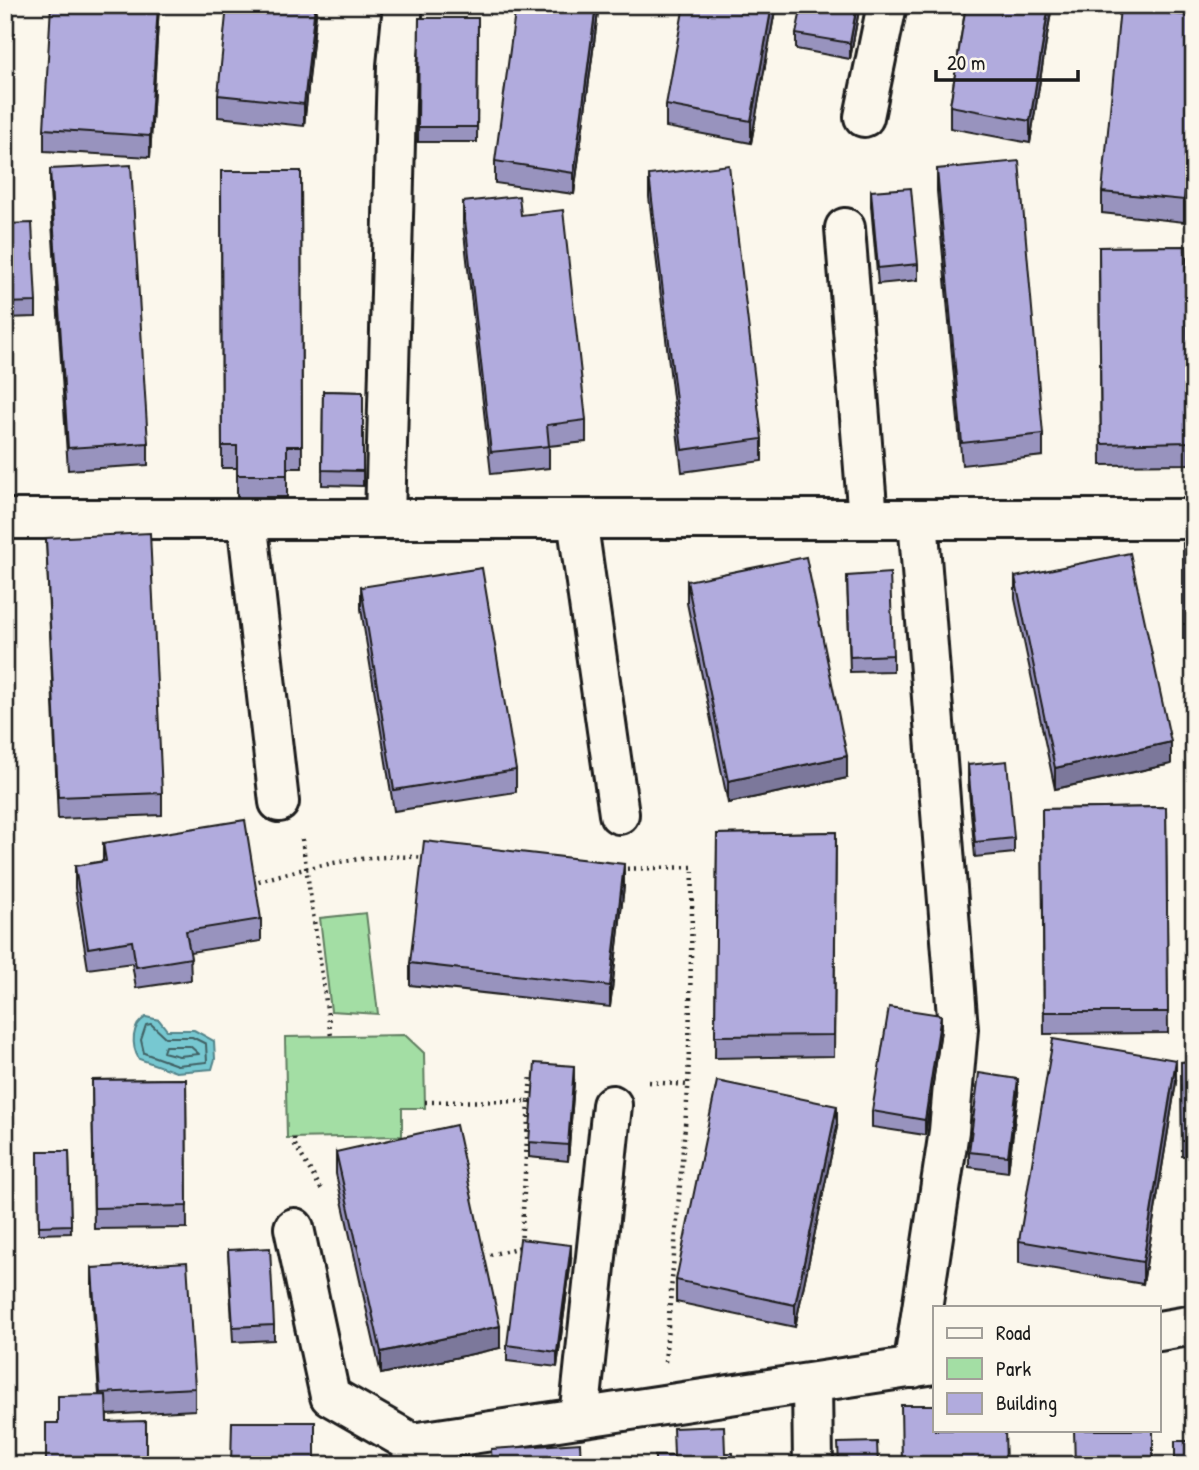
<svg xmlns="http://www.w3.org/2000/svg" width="1199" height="1470" font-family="'Patrick Hand',sans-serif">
  <rect width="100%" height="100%" fill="#fbf7ec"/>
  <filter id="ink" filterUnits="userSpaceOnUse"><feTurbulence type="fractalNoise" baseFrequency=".0143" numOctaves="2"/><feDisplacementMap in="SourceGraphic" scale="14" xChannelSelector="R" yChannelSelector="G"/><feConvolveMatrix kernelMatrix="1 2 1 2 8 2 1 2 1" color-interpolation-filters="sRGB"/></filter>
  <g filter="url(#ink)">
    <path fill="#a3dea4" stroke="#607d60" stroke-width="2" d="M 366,913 L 378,1014 L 331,1011 L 320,918 Z
      M 405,1035 L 424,1053 L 425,1108 L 402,1108 L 402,1136 L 287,1138 L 285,1037 Z"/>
    <path fill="#77c8d1" stroke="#538389" stroke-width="2" d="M 146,1017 L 159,1020 L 167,1030 L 194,1030 L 214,1041 L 215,1059 L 212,1069 L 176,1072 L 139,1059 C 131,1046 131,1025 146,1017 Z"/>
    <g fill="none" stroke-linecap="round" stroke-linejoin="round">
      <path stroke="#406164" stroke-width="2" d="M 151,1024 L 165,1037 L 192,1037 L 206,1044 L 207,1062 L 177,1065 L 144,1053 L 141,1040 L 146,1025 Z
        M 165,1046 L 190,1046 L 199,1054 L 179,1056 L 163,1052 Z"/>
      <defs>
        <path id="street" d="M 864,117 L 887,5
          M 845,228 L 868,519
          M 5,519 L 1194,519
          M 247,519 L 279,802
          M 385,519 L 397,66 L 403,5
          M 577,519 L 619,814
          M 294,1228 L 330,1396 L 412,1443
          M 1159,1331 L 1194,1325
          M 913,1368 L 949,1131 L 958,1029 L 918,519
          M 812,1383 L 813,1465
          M 579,1418 L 612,1105
          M 413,1465 L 412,1443 L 935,1364"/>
      </defs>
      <use href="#street" stroke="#1c1c1c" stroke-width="44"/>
      <path stroke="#1c1c1c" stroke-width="4.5" stroke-dasharray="2 5" stroke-linecap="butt" d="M 302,839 L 331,1036
        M 620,869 L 693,867 L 688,1090 L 665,1362
        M 252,883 C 307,867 369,852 426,858
        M 649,1082 L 688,1085
        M 529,1101 L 531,1075 L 539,1076
        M 425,1102 L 529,1101 L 521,1247 L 482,1257
        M 294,1138 L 295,1145 L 323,1192"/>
      <use href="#street" stroke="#fbf7ec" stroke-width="38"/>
    </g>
    <path fill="#9893be" stroke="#1c1c1c" stroke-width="2" d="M 159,5 L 150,157 L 44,151 L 44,129 Z
      M 317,5 L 304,126 L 218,117 L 218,95 Z
      M 599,5 L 574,194 L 495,183 L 495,161 Z
      M 776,5 L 751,143 L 666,127 L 666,105 Z
      M 860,5 L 850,59 L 796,49 L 796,34 Z
      M 966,5 L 1052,5 L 1030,143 L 950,128 L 950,106 Z
      M 1194,16 L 1184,222 L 1102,213 L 1102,192 Z
      M 419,18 L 478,18 L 477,142 L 418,142 Z
      M 50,169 L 148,443 L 148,465 L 68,470 L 50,191 Z
      M 937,169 L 1043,434 L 1043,456 L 962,465 L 937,191 Z
      M 221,171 L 301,171 L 302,468 L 287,468 L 287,497 L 237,497 L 237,468 L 222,468 Z
      M 649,175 L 762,439 L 762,461 L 682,472 L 649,197 Z
      M 871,191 L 918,264 L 918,280 L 878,284 L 871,206 Z
      M 463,202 L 521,215 L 586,420 L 586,442 L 549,446 L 549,468 L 491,474 L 463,224 Z
      M 5,224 L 36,302 L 36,317 L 5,318 Z
      M 1186,246 L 1189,464 L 1101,465 L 1099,247 Z
      M 323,391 L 363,392 L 363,486 L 322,485 Z
      M 46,538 L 162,793 L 162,815 L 58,819 Z
      M 1183,543 L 1194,543 L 1194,639 L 1183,639 Z
      M 847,576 L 893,655 L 893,671 L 850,672 Z
      M 1015,577 L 1171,764 L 1055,789 L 1015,599 Z
      M 687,581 L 847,778 L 728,803 L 687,603 Z
      M 361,587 L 516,770 L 516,792 L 394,811 L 361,609 Z
      M 968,765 L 1014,838 L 1014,853 L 975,857 L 968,780 Z
      M 1166,807 L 1168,1033 L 1044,1034 L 1042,809 Z
      M 836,832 L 834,1056 L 715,1058 L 717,834 Z
      M 103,843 L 261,919 L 261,941 L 190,952 L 191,980 L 136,988 L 132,963 L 88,969 L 75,888 L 75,866 L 103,861 Z
      M 624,886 L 610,1007 L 410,985 L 410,963 Z
      M 941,1030 L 925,1135 L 872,1127 L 872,1111 Z
      M 1194,1061 L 1194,1156 L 1182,1156 L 1181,1062 Z
      M 186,1079 L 187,1228 L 94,1229 L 92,1080 Z
      M 574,1082 L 568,1161 L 529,1157 L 529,1142 Z
      M 1176,1082 L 1143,1284 L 1019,1263 L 1019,1241 Z
      M 1018,1094 L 1008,1172 L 969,1167 L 969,1152 Z
      M 837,1127 L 795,1327 L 676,1302 L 676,1280 Z
      M 38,1151 L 69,1151 L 71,1233 L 39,1234 Z
      M 336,1152 L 500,1348 L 381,1374 L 336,1174 Z
      M 228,1250 L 274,1325 L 274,1340 L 233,1342 Z
      M 571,1260 L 557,1367 L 507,1361 L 507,1345 Z
      M 92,1268 L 195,1388 L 195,1410 L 107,1415 L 107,1422 L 146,1465 L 46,1465 L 46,1423 L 58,1423 L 99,1395 L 92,1290 Z"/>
    <path fill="#7c789b" stroke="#1c1c1c" stroke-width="2" d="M 158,5 L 159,5 L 150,157 L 150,136 Z
      M 315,5 L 317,5 L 304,126 L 304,104 Z
      M 596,5 L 599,5 L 574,194 L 574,173 Z
      M 772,5 L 776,5 L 751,143 L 751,121 Z
      M 857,5 L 860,5 L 850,59 L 850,43 Z
      M 1049,5 L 1052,5 L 1030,143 L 1030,121 Z
      M 1194,104 L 1194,126 L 1184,222 L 1184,200 Z
      M 1171,742 L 1171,764 L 1055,789 L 1055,768 Z
      M 847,756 L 847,778 L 728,803 L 728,781 Z
      M 624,864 L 624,886 L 610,1007 L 610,986 Z
      M 941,1015 L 941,1030 L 925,1135 L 925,1120 Z
      M 1176,1060 L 1176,1082 L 1143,1284 L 1143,1262 Z
      M 574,1066 L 574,1082 L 568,1161 L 568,1145 Z
      M 1018,1079 L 1018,1094 L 1008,1172 L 1008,1156 Z
      M 837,1106 L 837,1127 L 795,1327 L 795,1305 Z
      M 571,1245 L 571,1260 L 557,1367 L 557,1352 Z
      M 500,1326 L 500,1348 L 381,1374 L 381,1352 Z"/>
    <path fill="#b1abdd" stroke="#1c1c1c" stroke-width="2" d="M 51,5 L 158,5 L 150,136 L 44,129 Z
      M 227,5 L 315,5 L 304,104 L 218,95 Z
      M 516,5 L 596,5 L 574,173 L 495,161 Z
      M 684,5 L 772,5 L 751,121 L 666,105 Z
      M 802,5 L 857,5 L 850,43 L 796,34 Z
      M 966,5 L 1049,5 L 1030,121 L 950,106 Z
      M 1120,8 L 1194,16 L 1194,104 L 1184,200 L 1102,192 Z
      M 419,18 L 478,18 L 477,127 L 418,127 Z
      M 1019,161 L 1043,434 L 962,443 L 937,169 Z
      M 131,165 L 148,443 L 68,448 L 50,169 Z
      M 729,165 L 762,439 L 682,450 L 649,175 Z
      M 221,171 L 301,171 L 302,446 L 287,446 L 287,475 L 237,475 L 237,446 L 222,446 Z
      M 911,188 L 918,264 L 878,268 L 871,191 Z
      M 519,196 L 521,215 L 563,210 L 586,420 L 547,425 L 549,446 L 491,452 L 463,202 Z
      M 32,223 L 36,302 L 5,303 L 5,224 Z
      M 1186,246 L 1189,442 L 1101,444 L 1099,247 Z
      M 323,391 L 363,392 L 363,471 L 322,470 Z
      M 150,533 L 162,793 L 58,797 L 46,538 Z
      M 1183,543 L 1194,543 L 1194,624 L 1183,624 Z
      M 1130,553 L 1171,742 L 1055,768 L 1015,577 Z
      M 806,557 L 847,756 L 728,781 L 687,581 Z
      M 482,568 L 516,770 L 394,790 L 361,587 Z
      M 890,573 L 893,655 L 850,657 L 847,576 Z
      M 1007,761 L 1014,838 L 975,842 L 968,765 Z
      M 1166,807 L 1168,1012 L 1044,1012 L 1042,809 Z
      M 245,820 L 261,919 L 186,931 L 191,958 L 136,967 L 132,941 L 88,948 L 75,866 L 106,861 L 103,843 Z
      M 836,832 L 834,1035 L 715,1036 L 717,834 Z
      M 424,841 L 624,864 L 610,986 L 410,963 Z
      M 889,1007 L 941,1015 L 925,1120 L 872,1111 Z
      M 1053,1039 L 1176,1060 L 1143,1262 L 1019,1241 Z
      M 1194,1061 L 1194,1141 L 1182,1141 L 1181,1062 Z
      M 535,1063 L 574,1066 L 568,1145 L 529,1142 Z
      M 979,1073 L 1018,1079 L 1008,1156 L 969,1152 Z
      M 186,1079 L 187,1206 L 94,1208 L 92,1080 Z
      M 717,1081 L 837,1106 L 795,1305 L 676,1280 Z
      M 456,1125 L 500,1326 L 381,1352 L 336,1152 Z
      M 38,1151 L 69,1151 L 71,1225 L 39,1226 Z
      M 520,1239 L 571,1245 L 557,1352 L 507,1345 Z
      M 270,1248 L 274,1325 L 233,1327 L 228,1250 Z
      M 187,1262 L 195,1388 L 100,1393 L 92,1268 Z
      M 106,1395 L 107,1422 L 146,1421 L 146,1465 L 46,1465 L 46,1423 L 58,1423 L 58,1396 Z
      M 901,1405 L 935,1405 L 935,1430 L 1005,1430 L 1006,1465 L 902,1465 Z
      M 232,1422 L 315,1422 L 315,1465 L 231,1465 Z
      M 724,1426 L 725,1453 L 733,1453 L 733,1465 L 655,1465 L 655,1456 L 674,1456 L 673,1428 Z
      M 1074,1430 L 1153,1430 L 1153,1465 L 1075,1465 Z
      M 1175,1441 L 1194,1441 L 1194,1465 L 1175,1465 Z
      M 877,1442 L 878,1465 L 839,1465 L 838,1443 Z
      M 580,1443 L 581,1465 L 492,1465 L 491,1449 Z"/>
  </g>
  <rect width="1199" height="1470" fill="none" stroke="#fbf7ec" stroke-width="28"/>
  <rect x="14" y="14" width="1171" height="1442" fill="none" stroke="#1c1c1c" stroke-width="2.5" filter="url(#ink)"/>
  <rect x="933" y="1306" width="228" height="126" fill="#fbf7ec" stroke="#a29f99" stroke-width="2"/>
  <rect x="947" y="1328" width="35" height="10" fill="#fbf7ec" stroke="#a29f99" stroke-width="2"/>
  <text x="996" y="1340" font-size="21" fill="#1c1c1c">Road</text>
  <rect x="947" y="1358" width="35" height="21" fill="#a3dea4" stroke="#a29f99" stroke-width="2"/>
  <text x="996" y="1376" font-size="21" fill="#1c1c1c">Park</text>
  <rect x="947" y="1393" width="35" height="21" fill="#b1abdd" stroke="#a29f99" stroke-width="2"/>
  <text x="996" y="1410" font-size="21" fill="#1c1c1c">Building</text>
  <path d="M936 70v10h142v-10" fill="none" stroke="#1c1c1c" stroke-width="3.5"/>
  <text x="947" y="70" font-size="21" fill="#1c1c1c" stroke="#fbf7ec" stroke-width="5" paint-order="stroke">20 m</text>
</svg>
